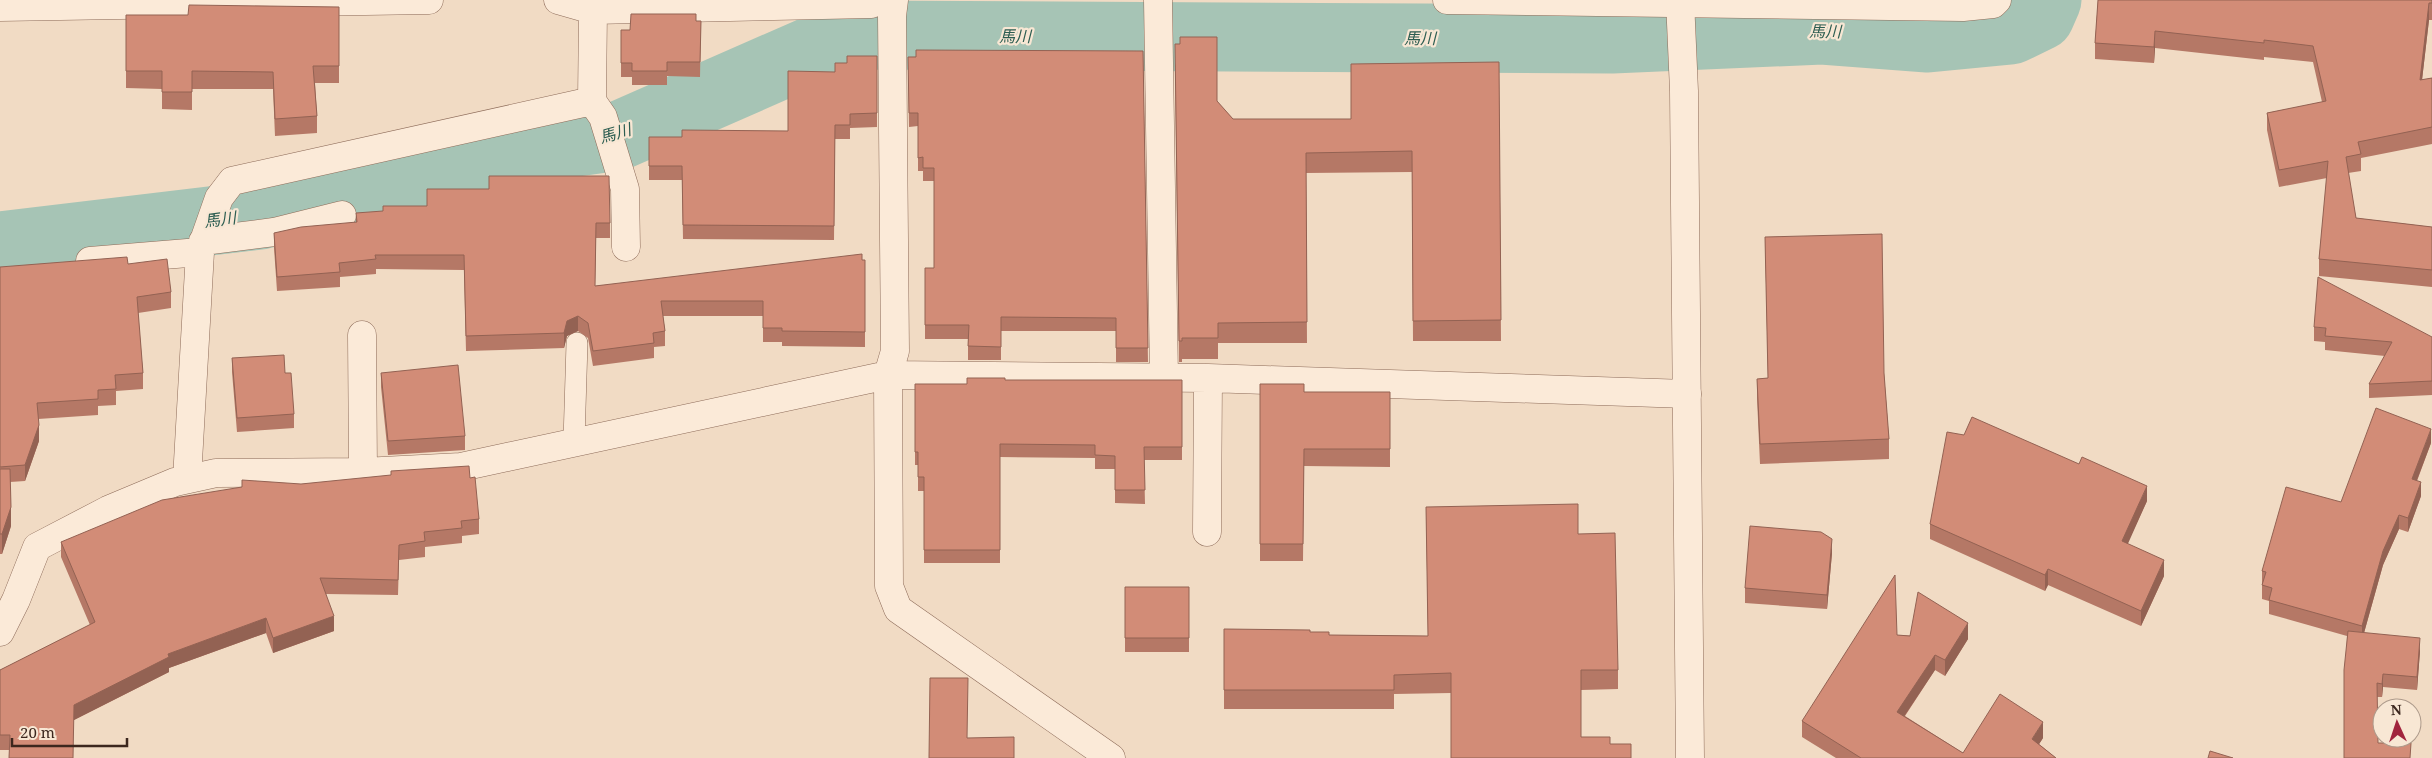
<svg xmlns="http://www.w3.org/2000/svg" width="2432" height="758" font-family="'Noto Serif','Noto Sans JP',serif">
  <rect width="100%" height="100%" fill="#f1dbc4"/>
  <g fill="none" stroke-linecap="round" stroke-linejoin="round">
    <path stroke="#a6c4b5" stroke-width="69" d="M 0,246 L 260,215 L 527,149 L 618,136 L 821,47 L 857,35 L 1612,39 L 1822,30 L 1928,38 L 2011,30 L 2040,16 L 2047,0"/>
    <defs>
      <path id="service" d="M 574,441 L 577,343"/>
      <path id="minor" d="M 558,0 L 593,10 L 871,4 L 881,0
        M 894,0 L 892,16 L 895,351 L 888,375 L 889,586 L 898,609 L 1111,758
        M 1158,0 L 1164,377
        M 1447,0 L 1963,7 L 1993,4 L 1997,0
        M 0,7 L 429,0
        M 593,10 L 592,101 L 603,117 L 625,189 L 626,247
        M 203,241 L 274,232 L 342,215
        M 200,252 L 219,198 L 232,181 L 592,101
        M 90,261 L 200,252 L 187,479
        M 362,335 L 363,472
        M 1208,378 L 1687,394
        M 0,632 L 16,600 L 37,547 L 108,510 L 175,482 L 216,473 L 363,472 L 461,467 L 888,375 L 1208,378 L 1207,532"/>
      <path id="tertiary" d="M 1680,0 L 1684,91 L 1690,758"/>
    </defs>
    <use href="#service" stroke="#8d6b59" stroke-width="22"/>
    <use href="#minor" stroke="#8d6b59" stroke-width="29"/>
    <use href="#tertiary" stroke="#8d6b59" stroke-width="29"/>
    <use href="#service" stroke="#fbead8" stroke-width="21"/>
    <use href="#minor" stroke="#fbead8" stroke-width="28"/>
    <use href="#tertiary" stroke="#fbead8" stroke-width="28"/>
  </g>
  <path fill="#b57866" d="M 2098,0 L 2432,0 L 2432,20 L 2429,20 L 2422,80 L 2432,78 L 2432,144 L 2361,158 L 2361,171 L 2348,173 L 2356,218 L 2432,227 L 2432,287 L 2319,276 L 2319,259 L 2327,178 L 2279,187 L 2267,130 L 2267,113 L 2322,102 L 2313,62 L 2264,57 L 2264,60 L 2155,48 L 2154,63 L 2095,59 L 2095,43 Z
    M 339,7 L 339,83 L 315,83 L 317,116 L 317,133 L 275,136 L 273,89 L 192,89 L 192,110 L 162,109 L 162,89 L 126,88 L 126,15 L 188,15 Z
    M 696,21 L 701,21 L 700,77 L 667,76 L 667,85 L 632,85 L 632,77 L 621,77 L 621,30 L 630,30 Z
    M 1143,51 L 1148,362 L 1116,362 L 1116,331 L 1001,331 L 1001,360 L 968,360 L 968,339 L 925,339 L 925,268 L 934,268 L 934,181 L 923,181 L 923,171 L 918,171 L 918,126 L 909,127 L 908,57 Z
    M 877,56 L 877,127 L 850,128 L 850,139 L 835,139 L 834,240 L 683,239 L 682,180 L 649,180 L 649,137 L 682,137 L 788,131 L 835,72 L 847,63 Z
    M 1499,62 L 1501,341 L 1413,341 L 1412,172 L 1306,173 L 1307,343 L 1218,343 L 1218,359 L 1182,359 L 1182,362 L 1179,362 L 1175,64 L 1217,102 L 1233,119 L 1351,119 Z
    M 356,213 L 610,223 L 610,238 L 596,238 L 595,286 L 865,260 L 865,347 L 782,346 L 782,342 L 763,342 L 763,316 L 663,316 L 665,331 L 665,346 L 654,347 L 654,358 L 593,366 L 588,338 L 578,331 L 567,336 L 564,348 L 466,351 L 464,270 L 376,269 L 376,274 L 340,277 L 340,287 L 277,291 L 274,248 L 274,233 L 356,223 Z
    M 1765,237 L 1884,373 L 1889,439 L 1889,459 L 1760,464 L 1757,398 L 1757,379 L 1768,378 Z
    M 0,267 L 171,292 L 171,308 L 138,313 L 143,373 L 143,389 L 116,391 L 116,405 L 98,406 L 98,415 L 38,419 L 39,441 L 25,481 L 10,482 L 11,526 L 2,554 L 0,554 Z
    M 2314,327 L 2432,337 L 2432,395 L 2369,398 L 2369,384 L 2385,356 L 2325,350 L 2325,342 L 2314,341 Z
    M 232,358 L 285,373 L 294,414 L 294,428 L 237,432 L 232,372 Z
    M 381,373 L 465,436 L 465,450 L 388,455 L 381,387 Z
    M 1005,380 L 1182,380 L 1182,460 L 1144,460 L 1145,504 L 1115,503 L 1115,469 L 1095,469 L 1095,458 L 1000,457 L 1000,563 L 924,563 L 924,491 L 918,491 L 918,465 L 915,465 L 915,384 L 967,384 Z
    M 1260,384 L 1304,392 L 1390,392 L 1390,467 L 1304,466 L 1303,561 L 1260,561 Z
    M 2431,443 L 2417,481 L 2421,496 L 2408,532 L 2399,529 L 2383,565 L 2364,633 L 2420,651 L 2417,690 L 2383,687 L 2382,697 L 2377,697 L 2344,758 L 2347,636 L 2269,614 L 2269,601 L 2262,599 L 2262,571 L 2341,502 Z
    M 470,478 L 479,519 L 479,534 L 462,536 L 462,543 L 425,547 L 425,557 L 399,560 L 398,595 L 326,594 L 334,631 L 273,653 L 266,633 L 169,668 L 169,672 L 74,720 L 10,750 L 0,750 L 0,670 L 90,625 L 61,557 L 61,542 L 301,484 Z
    M 2147,501 L 2127,544 L 2164,576 L 2141,626 L 2048,585 L 2045,591 L 1930,539 L 1930,524 Z
    M 1426,507 L 1578,534 L 1618,670 L 1618,689 L 1581,690 L 1581,737 L 1610,744 L 1631,758 L 1451,693 L 1394,694 L 1394,709 L 1224,709 L 1224,629 L 1310,632 L 1329,635 L 1428,636 Z
    M 1832,553 L 1827,609 L 1745,603 L 1745,588 Z
    M 1125,587 L 1189,587 L 1189,652 L 1125,652 Z
    M 1897,635 L 1968,639 L 1945,676 L 1935,670 L 1905,716 L 1963,753 L 2043,738 L 2039,744 L 2056,758 L 1836,758 L 1802,737 L 1802,721 Z"/>
  <path fill="#936253" d="M 2429,3 L 2429,20 L 2420,97 L 2420,80 Z
    M 2155,31 L 2155,48 L 2154,63 L 2154,47 Z
    M 578,316 L 578,331 L 567,336 L 564,348 L 564,333 L 567,321 Z
    M 39,425 L 39,441 L 25,481 L 25,465 Z
    M 2431,429 L 2431,443 L 2412,493 L 2412,479 Z
    M 2421,482 L 2421,496 L 2408,532 L 2408,518 Z
    M 2147,486 L 2147,501 L 2122,557 L 2122,541 Z
    M 11,507 L 11,526 L 2,554 L 2,534 Z
    M 2399,515 L 2399,529 L 2383,565 L 2362,640 L 2362,626 L 2383,551 Z
    M 1832,539 L 1832,553 L 1827,609 L 1827,595 Z
    M 2164,560 L 2164,576 L 2141,626 L 2141,611 Z
    M 2048,569 L 2048,585 L 2045,591 L 2045,575 Z
    M 334,616 L 334,631 L 273,653 L 273,638 Z
    M 266,618 L 266,633 L 169,668 L 169,672 L 74,720 L 74,705 L 168,654 Z
    M 1968,623 L 1968,639 L 1945,676 L 1945,660 Z
    M 2420,638 L 2420,651 L 2417,690 L 2417,677 Z
    M 1935,655 L 1935,670 L 1897,727 L 1897,712 Z
    M 2383,674 L 2383,687 L 2382,697 L 2382,684 Z
    M 2043,722 L 2043,738 L 2032,755 L 2032,739 Z"/>
  <path fill="#d28c77" stroke="#936253" d="M 2098,0 L 2432,0 L 2432,3 L 2429,3 L 2420,80 L 2432,78 L 2432,127 L 2358,142 L 2361,154 L 2346,157 L 2356,218 L 2432,227 L 2432,270 L 2319,259 L 2328,161 L 2279,170 L 2267,113 L 2326,101 L 2313,46 L 2264,40 L 2264,43 L 2155,31 L 2154,47 L 2095,43 Z
    M 189,5 L 339,7 L 339,66 L 313,66 L 317,116 L 275,119 L 273,72 L 192,71 L 192,92 L 162,92 L 162,71 L 126,71 L 126,15 L 188,15 Z
    M 631,14 L 696,14 L 696,21 L 701,21 L 700,62 L 667,62 L 667,71 L 632,71 L 632,63 L 621,63 L 621,30 L 630,30 Z
    M 1180,37 L 1217,37 L 1217,101 L 1233,119 L 1351,119 L 1351,64 L 1499,62 L 1501,320 L 1413,321 L 1412,151 L 1306,153 L 1307,322 L 1218,323 L 1218,338 L 1182,338 L 1182,341 L 1179,341 L 1175,44 L 1180,44 Z
    M 916,50 L 1143,51 L 1148,348 L 1116,348 L 1116,318 L 1001,317 L 1001,347 L 968,346 L 969,325 L 925,325 L 925,268 L 934,268 L 934,168 L 923,168 L 923,157 L 918,158 L 918,113 L 909,113 L 908,57 L 916,57 Z
    M 847,56 L 877,56 L 877,113 L 850,114 L 850,125 L 835,125 L 834,226 L 683,225 L 682,166 L 649,166 L 649,137 L 682,137 L 682,130 L 788,131 L 788,71 L 835,72 L 835,63 L 847,63 Z
    M 489,176 L 609,176 L 610,223 L 596,223 L 595,286 L 862,254 L 862,260 L 865,260 L 865,332 L 782,331 L 782,328 L 763,328 L 763,301 L 661,301 L 665,331 L 653,333 L 654,343 L 593,351 L 588,323 L 578,316 L 567,321 L 564,333 L 466,336 L 464,255 L 375,255 L 376,259 L 339,263 L 340,272 L 277,277 L 274,233 L 301,227 L 357,222 L 356,213 L 383,211 L 383,206 L 427,206 L 427,189 L 489,189 Z
    M 1882,234 L 1884,373 L 1889,439 L 1760,444 L 1757,379 L 1768,378 L 1765,237 Z
    M 127,257 L 128,264 L 167,259 L 171,292 L 137,297 L 143,373 L 115,375 L 116,389 L 98,390 L 98,399 L 37,403 L 39,425 L 25,465 L 0,467 L 0,267 Z
    M 2318,277 L 2432,337 L 2432,381 L 2369,384 L 2392,342 L 2325,336 L 2326,328 L 2314,327 Z
    M 284,355 L 285,373 L 291,373 L 294,414 L 237,418 L 232,358 Z
    M 458,365 L 465,436 L 388,441 L 381,373 Z
    M 967,378 L 1005,378 L 1005,380 L 1182,380 L 1182,447 L 1144,447 L 1145,490 L 1115,490 L 1115,456 L 1095,455 L 1095,445 L 1000,444 L 1000,550 L 924,550 L 924,477 L 918,477 L 918,452 L 915,452 L 915,384 L 967,384 Z
    M 1260,384 L 1304,384 L 1304,392 L 1390,392 L 1390,449 L 1304,449 L 1303,544 L 1260,544 Z
    M 2376,408 L 2431,429 L 2412,479 L 2421,482 L 2408,518 L 2399,515 L 2383,551 L 2362,626 L 2269,600 L 2272,588 L 2262,585 L 2266,572 L 2262,571 L 2286,487 L 2341,502 Z
    M 1972,417 L 2079,464 L 2082,457 L 2147,486 L 2122,541 L 2164,560 L 2141,611 L 2048,569 L 2045,575 L 1930,524 L 1947,432 L 1964,435 Z
    M 469,466 L 470,478 L 475,477 L 479,519 L 461,521 L 462,528 L 424,532 L 425,541 L 399,545 L 398,580 L 320,578 L 334,616 L 273,638 L 266,618 L 168,654 L 169,657 L 74,705 L 73,758 L 9,758 L 10,735 L 0,735 L 0,670 L 95,622 L 61,542 L 162,500 L 242,487 L 242,480 L 301,484 L 391,475 L 391,471 Z
    M 0,469 L 10,469 L 11,507 L 2,534 L 0,534 Z
    M 1578,504 L 1578,534 L 1615,533 L 1618,670 L 1581,670 L 1581,737 L 1610,737 L 1610,744 L 1631,744 L 1631,758 L 1451,758 L 1451,673 L 1394,675 L 1394,690 L 1224,690 L 1224,629 L 1310,630 L 1310,632 L 1329,632 L 1329,635 L 1428,636 L 1426,507 Z
    M 1750,526 L 1821,532 L 1832,539 L 1827,595 L 1745,588 Z
    M 1895,575 L 1897,635 L 1910,636 L 1918,592 L 1968,623 L 1945,660 L 1935,655 L 1897,712 L 1963,753 L 2000,694 L 2043,722 L 2032,739 L 2056,758 L 1861,758 L 1802,721 Z
    M 1125,587 L 1189,587 L 1189,638 L 1125,638 Z
    M 2348,631 L 2420,638 L 2417,677 L 2383,674 L 2382,684 L 2377,683 L 2378,743 L 2411,743 L 2410,758 L 2344,758 L 2344,670 Z
    M 930,678 L 968,678 L 967,738 L 1014,737 L 1014,758 L 929,758 Z
    M 2210,751 L 2233,758 L 2208,758 Z"/>
  <g text-anchor="middle" stroke-width="4.5" stroke-linejoin="round" paint-order="stroke">
    <g font-size="16" font-style="italic" fill="#2c5d51" stroke="#f8e7d4">
      <text transform="translate(1825 31) rotate(1)" y="6">馬川</text>
      <text x="1015" y="42">馬川</text>
      <text x="1420" y="44">馬川</text>
      <text transform="translate(615 133) rotate(-16)" y="6">馬川</text>
      <text transform="translate(220 219) rotate(-7)" y="6">馬川</text>
    </g>
  </g>
  <g transform="translate(2397 723) rotate(357)"><circle r="24" fill="#f8e7d4" stroke="#ad9a8b"/>
  <path d="M0-4L9 19L0 12L-9 19Z" fill="#a1243d"/>
  <text y="-8" font-size="14" font-weight="bold" text-anchor="middle" fill="#3c271e">N</text>
  </g>
  <path d="M12 738v8h115v-8" fill="none" stroke="#3c271e" stroke-width="2.5"/>
  <text x="20" y="738" font-size="15" fill="#3c271e" stroke="#f8e7d4" stroke-width="4" paint-order="stroke">20 m</text>
</svg>
